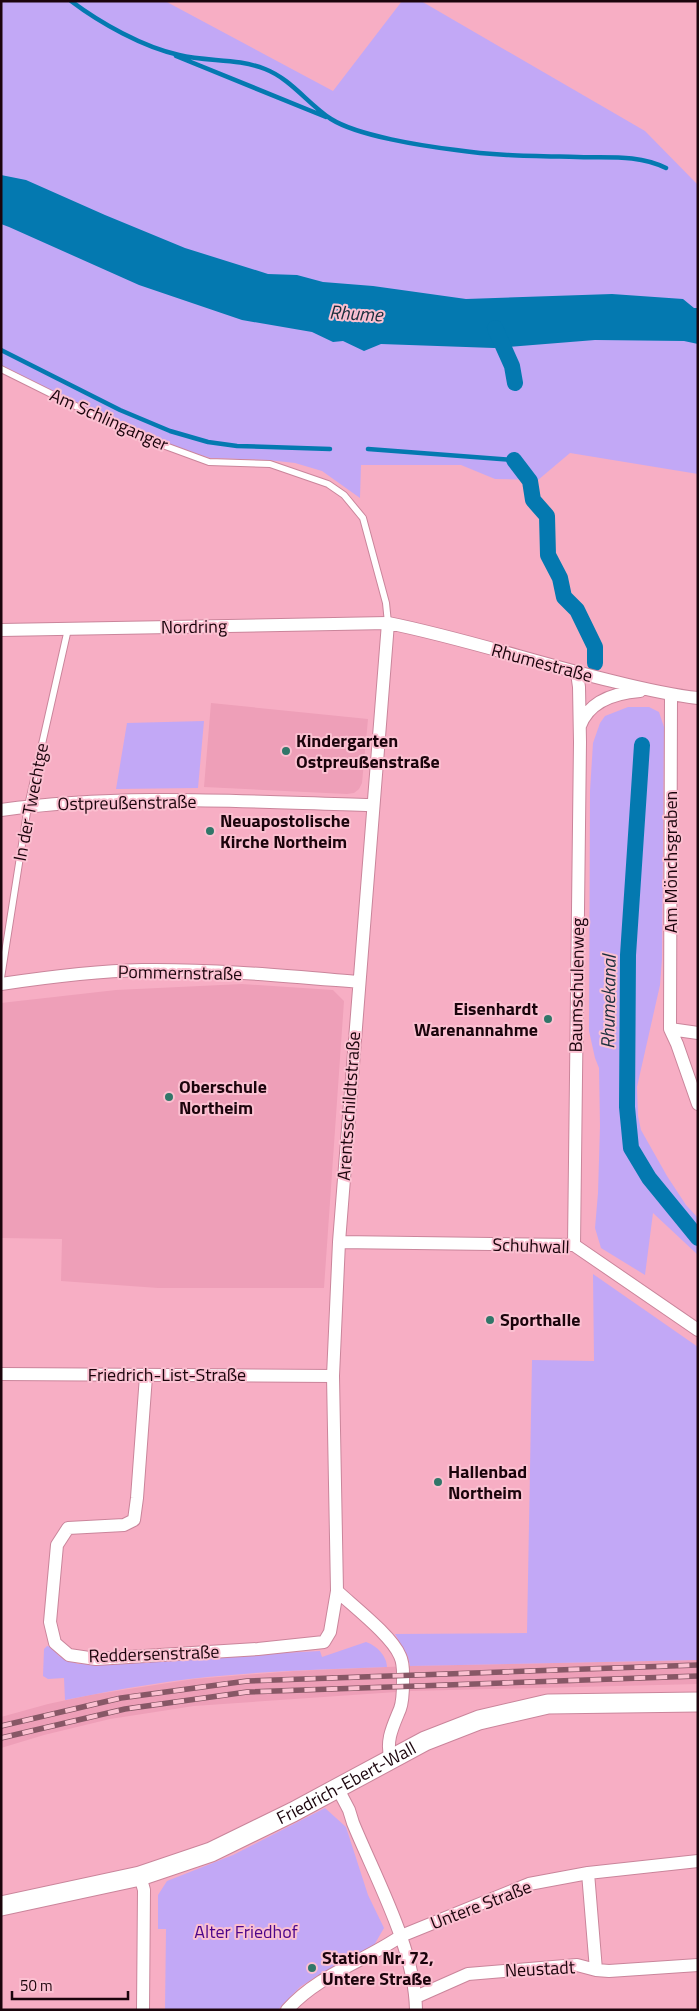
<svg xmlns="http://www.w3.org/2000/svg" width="699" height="2011" font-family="'Titillium Web',sans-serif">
  <rect width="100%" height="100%" fill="#f7aec4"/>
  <path fill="#ee9fb8" d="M 211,703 L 368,719 L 362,783 L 359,789 L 354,793 L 347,794 L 204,787 Z
    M 242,984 L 333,990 L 344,1001 L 324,1288 L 158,1288 L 61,1281 L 62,1239 L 2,1238 L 1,1003 L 116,990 Z
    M 698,1660 L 698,1684 L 411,1691 L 194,1706 L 110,1719 L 44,1735 L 1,1748 L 1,1717 L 48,1704 L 90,1695 L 194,1679 L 294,1671 L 410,1666 Z"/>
  <path fill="#c2a8f6" d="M 1,1 L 165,1 L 333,91 L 402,1 L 421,1 L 645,131 L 698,185 L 698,474 L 570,453 L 538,480 L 495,479 L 461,465 L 361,465 L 360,498 L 322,471 L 295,463 L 268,460 L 211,458 L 177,448 L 132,430 L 1,365 Z
    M 628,707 L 649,707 L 659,712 L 664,727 L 662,959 L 660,985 L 637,1087 L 638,1116 L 641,1130 L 667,1176 L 686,1205 L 698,1218 L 698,1255 L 653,1213 L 645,1275 L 601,1248 L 595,1228 L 598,1193 L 600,1126 L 599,1068 L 595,1058 L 589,1031 L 590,791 L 593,743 L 600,723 L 605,716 Z
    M 204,721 L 198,788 L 116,789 L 127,723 Z
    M 593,1274 L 698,1347 L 698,1660 L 410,1666 L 408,1657 L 395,1634 L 527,1633 L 532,1360 L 594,1361 Z
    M 366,1642 C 376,1645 387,1656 387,1667 C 335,1669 283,1670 231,1675 C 175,1679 120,1689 65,1700 L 64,1678 L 48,1679 L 43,1676 L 44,1649 L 47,1646 L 51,1647 L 59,1656 L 78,1664 L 320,1651 L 322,1657 Z
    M 325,1808 L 346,1827 L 368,1895 L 384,1928 L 373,1947 L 320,1974 L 300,1987 L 278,2010 L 165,2010 L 166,1929 L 158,1929 L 158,1895 L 167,1881 L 233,1855 Z"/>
  <path fill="#0479b0" d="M 1,175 L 26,180 L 105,215 L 185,248 L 268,274 L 297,275 L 323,282 L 373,286 L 466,299 L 612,294 L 683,299 L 694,308 L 698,308 L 698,344 L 684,341 L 595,340 L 494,348 L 381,344 L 364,351 L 343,341 L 333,342 L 312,332 L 242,320 L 139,285 L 9,227 L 1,224 Z"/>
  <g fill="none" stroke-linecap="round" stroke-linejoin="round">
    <path stroke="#0479b0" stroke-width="4.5" d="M 71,1 C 100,23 143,47 179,55 C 208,62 237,58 265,69 C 291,79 308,104 331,119 C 358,136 423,146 456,150 C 495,156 537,156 577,157 C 607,158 638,154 666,168
      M 176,56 L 326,117
      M 1,350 L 120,410 L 170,431 L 208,442 L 237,446 L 330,449
      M 368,449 L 514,460"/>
    <path stroke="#0479b0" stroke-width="16" d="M 495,328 L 512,366 L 515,383
      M 514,460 L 530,481 L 533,500 L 547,516 L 548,555 L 560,578 L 564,597 L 577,610 L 595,647 L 595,663
      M 642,745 L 628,955 L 627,1107 L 631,1148 L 649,1178 L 698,1238"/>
    <defs>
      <path id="service" d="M 1,369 L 130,433 L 209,462 L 270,464 L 328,484 L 344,495 L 363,518 L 386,603 L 388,623
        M 1,978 L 28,806 L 68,629"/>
      <path id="minor" d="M 1,630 L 388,623 C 463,638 537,663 612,681 C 640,688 669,695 698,698
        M 671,694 L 670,1029 L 677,1044 L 698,1104
        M 580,726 C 589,701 615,693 640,691
        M 1,810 C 124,793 249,802 372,805
        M 1,984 C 48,977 94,971 142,970 C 214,969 287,976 359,982
        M 670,1029 L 698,1033
        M 339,1242 L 574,1245 L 698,1330
        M 574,1245 L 580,742 L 579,687 L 577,673
        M 1,1374 L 333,1376
        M 146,1376 L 137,1498 L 134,1520 L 124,1525 L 68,1528 L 57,1545 L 50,1622 L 55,1643 L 69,1655 L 96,1659 L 258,1649 L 324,1642 L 330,1632 L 337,1591 L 333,1376 L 339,1242 L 388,623
        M 337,1591 C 353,1606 392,1636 400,1656 C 404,1664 403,1674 403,1682 C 403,1691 403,1701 400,1709 C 393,1726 385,1741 391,1760
        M 338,1789 L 349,1810 L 353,1823 C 376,1879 415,1949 416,2010
        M 588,1873 L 596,1970
        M 140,1876 L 144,1890 L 143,2010
        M 416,1997 L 468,1974 L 577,1965 L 596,1970 L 609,1971 L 698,1965
        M 287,2010 C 318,1975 363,1962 401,1936 L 529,1884 L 588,1873 L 698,1861"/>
      <g id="secondary">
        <path id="s1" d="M 1,1906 L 140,1876 L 211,1852 L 293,1812 L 425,1741 L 479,1720 L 548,1704 L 698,1702"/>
      </g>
    </defs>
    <use href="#service" stroke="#ca859b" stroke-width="8"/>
    <use href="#minor" stroke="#ca859b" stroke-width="14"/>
    <use href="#secondary" stroke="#ca859b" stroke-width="21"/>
    <use href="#service" stroke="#fff" stroke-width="6"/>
    <use href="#minor" stroke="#fff" stroke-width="12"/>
    <use href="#secondary" stroke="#fff" stroke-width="19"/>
    <defs>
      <path id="rail" d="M 1,1726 L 121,1698 L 247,1681 L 698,1665
        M 1,1738 L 125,1709 L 247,1692 L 698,1676"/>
    </defs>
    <use href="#rail" stroke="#875766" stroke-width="5.5"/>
    <use href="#rail" stroke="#fbc0d1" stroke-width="4" stroke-dasharray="11" stroke-linecap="butt"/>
  </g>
  <g fill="#317669" stroke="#fbc0d1" stroke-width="2">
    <circle cx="286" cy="751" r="5"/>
    <circle cx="210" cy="831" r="5"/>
    <circle cx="548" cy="1019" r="5"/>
    <circle cx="169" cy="1097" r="5"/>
    <circle cx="490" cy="1320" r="5"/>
    <circle cx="438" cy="1482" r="5"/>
    <circle cx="312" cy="1968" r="5"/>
  </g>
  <g text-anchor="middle" stroke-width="4" stroke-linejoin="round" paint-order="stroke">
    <g font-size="18" fill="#1b040c" stroke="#fbc0d1">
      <text transform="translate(109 420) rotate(24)" y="6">Am Schlinganger</text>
      <text transform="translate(194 627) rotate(-1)" y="6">Nordring</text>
      <text transform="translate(542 663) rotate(15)" y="6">Rhumestraße</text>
      <text transform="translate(31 802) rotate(-79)" y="6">In der Twechtge</text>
      <text transform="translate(127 803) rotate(-1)" y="6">Ostpreußenstraße</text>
      <text transform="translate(671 862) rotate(-90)" y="6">Am Mönchsgraben</text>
      <text transform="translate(180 973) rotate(1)" y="6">Pommernstraße</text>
      <text transform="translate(577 985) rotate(-89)" y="6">Baumschulenweg</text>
      <text transform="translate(349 1106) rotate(-86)" y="6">Arentsschildtstraße</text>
      <text transform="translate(531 1246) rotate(2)" y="6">Schuhwall</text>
      <text x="167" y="1381">Friedrich-List-Straße</text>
      <text transform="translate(154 1654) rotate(-2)" y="6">Reddersenstraße</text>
      <text dy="6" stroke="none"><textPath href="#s1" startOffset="369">Friedrich-Ebert-Wall</textPath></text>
      <text transform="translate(481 1905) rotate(-21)" y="6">Untere Straße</text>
      <text transform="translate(540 1969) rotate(-3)" y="6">Neustadt</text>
    </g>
    <g font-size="18" font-weight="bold" fill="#1b040c" stroke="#fbc0d1" text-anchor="start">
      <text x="296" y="747">Kindergarten<tspan x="296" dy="21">Ostpreußenstraße</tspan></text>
      <text x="220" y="827">Neuapostolische<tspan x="220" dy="21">Kirche Northeim</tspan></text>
      <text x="538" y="1015" text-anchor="end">Eisenhardt<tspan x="538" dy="21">Warenannahme</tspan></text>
      <text x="179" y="1093">Oberschule<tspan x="179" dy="21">Northeim</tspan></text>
      <text x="500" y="1326">Sporthalle</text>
      <text x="448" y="1478">Hallenbad<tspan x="448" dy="21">Northeim</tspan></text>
      <text x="322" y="1964">Station Nr. 72,<tspan x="322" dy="21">Untere Straße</tspan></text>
    </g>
    <g font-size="18" fill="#4c058a" stroke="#fbc0d1">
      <text x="246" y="1938">Alter Friedhof</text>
    </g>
    <g font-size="19" font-style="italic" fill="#192e3c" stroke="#fbc0d1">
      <text transform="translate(356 313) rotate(3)" y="7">Rhume</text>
      <text transform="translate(608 1002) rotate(-89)" y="7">Rhumekanal</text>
    </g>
  </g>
  <rect width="699" height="2011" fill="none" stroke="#1b040c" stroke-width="5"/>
  <path d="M12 1991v8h116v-8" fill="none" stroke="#1b040c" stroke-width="2.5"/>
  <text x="20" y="1991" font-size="15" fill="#1b040c" stroke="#fbc0d1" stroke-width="4" paint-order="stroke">50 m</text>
</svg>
